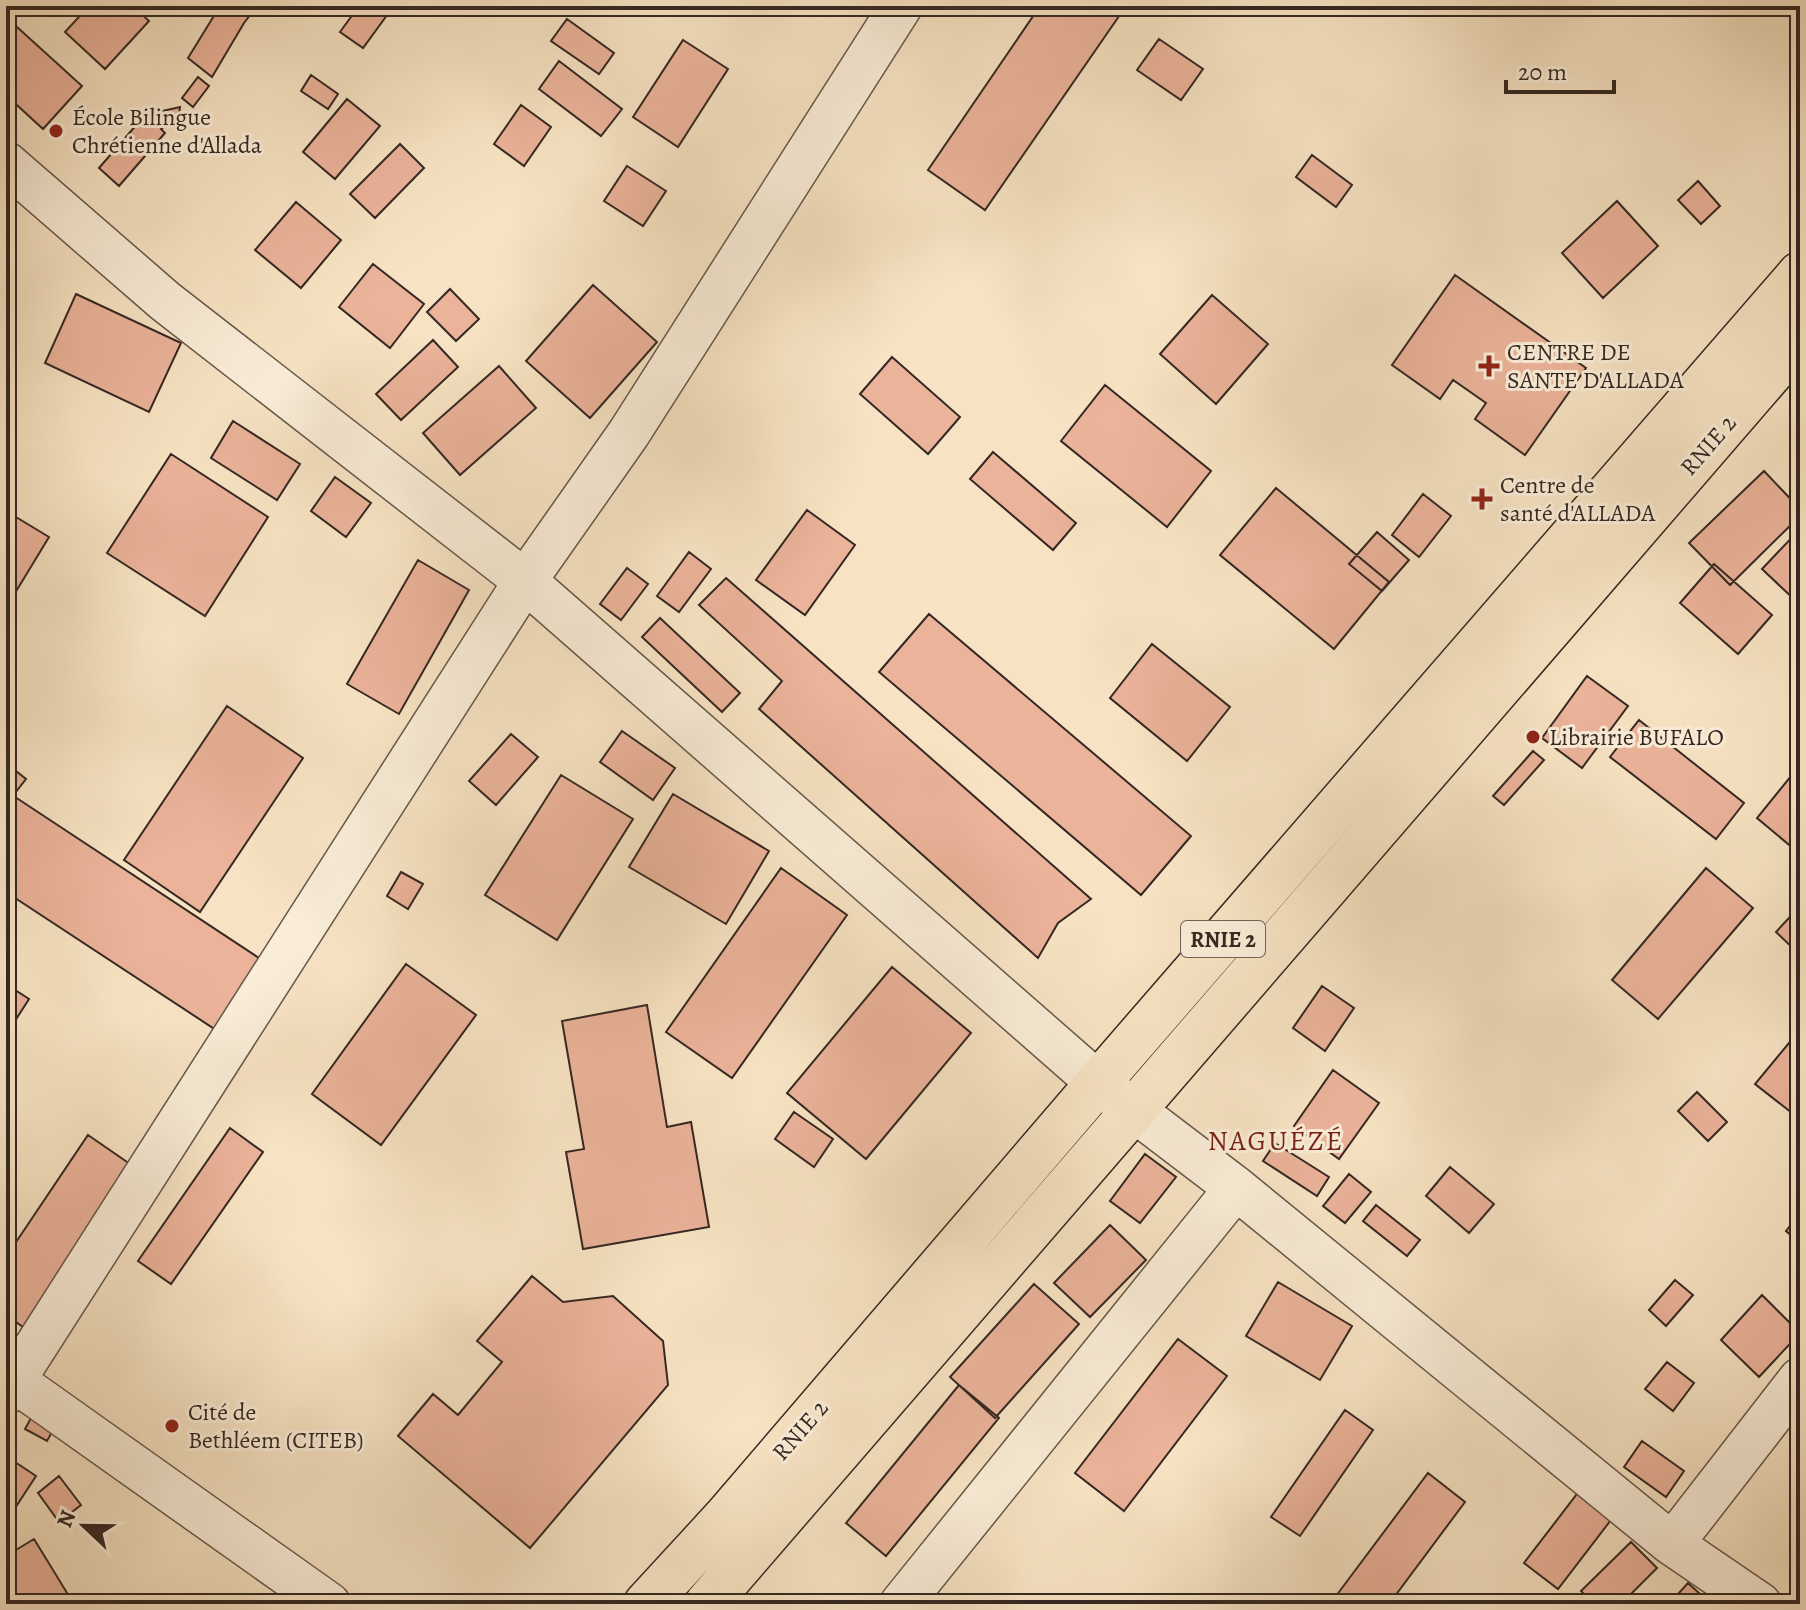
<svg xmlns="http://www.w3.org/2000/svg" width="1806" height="1610" font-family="Alegreya,serif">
  <rect width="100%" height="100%" fill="#f7e3c3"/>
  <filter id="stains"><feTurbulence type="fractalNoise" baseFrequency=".0025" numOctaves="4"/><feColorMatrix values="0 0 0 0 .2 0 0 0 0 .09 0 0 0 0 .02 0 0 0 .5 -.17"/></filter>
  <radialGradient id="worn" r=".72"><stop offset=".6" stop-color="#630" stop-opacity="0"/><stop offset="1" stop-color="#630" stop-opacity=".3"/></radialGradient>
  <path fill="#ebb39a" stroke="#352822" stroke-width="2" d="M 89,6 L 133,6 L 149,21 L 105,69 L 65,32 Z
    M 220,6 L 257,6 L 244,23 L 212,77 L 188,58 Z
    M 359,6 L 383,6 L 390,11 L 363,48 L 340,32 Z
    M 1040,6 L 1126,6 L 985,210 L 928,170 Z
    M 6,17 L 82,86 L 43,129 L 6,95 Z
    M 567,19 L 614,53 L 599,74 L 551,41 Z
    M 1159,39 L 1203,69 L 1181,100 L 1137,70 Z
    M 683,40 L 728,69 L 678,147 L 633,117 Z
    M 559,61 L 622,109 L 601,136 L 539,89 Z
    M 311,75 L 338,94 L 328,109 L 301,91 Z
    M 198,77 L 209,86 L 193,107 L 182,98 Z
    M 347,99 L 380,126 L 335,179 L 303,152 Z
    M 521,105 L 551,127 L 524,166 L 494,144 Z
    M 180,107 L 179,115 L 161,129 L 165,133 L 119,186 L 99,168 L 145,115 Z
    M 400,144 L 424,168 L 375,218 L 350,194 Z
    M 1312,155 L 1352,185 L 1336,207 L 1296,177 Z
    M 627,166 L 666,191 L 643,226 L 604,201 Z
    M 1698,181 L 1720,206 L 1701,224 L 1678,200 Z
    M 6,182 L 21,192 L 6,216 Z
    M 1617,201 L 1658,246 L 1603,298 L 1562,253 Z
    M 296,202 L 341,240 L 301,288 L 255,250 Z
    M 373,264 L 424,304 L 390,348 L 339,307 Z
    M 1455,275 L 1586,368 L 1525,455 L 1475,419 L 1486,403 L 1453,380 L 1440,399 L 1392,365 Z
    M 593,285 L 657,342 L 590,418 L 526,361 Z
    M 450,289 L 479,319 L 456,341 L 427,312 Z
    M 76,294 L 181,343 L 149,412 L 45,363 Z
    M 1212,295 L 1268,344 L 1216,404 L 1160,354 Z
    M 433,340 L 458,367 L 401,420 L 376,394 Z
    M 892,357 L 960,417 L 928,454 L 860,394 Z
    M 499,366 L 536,408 L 460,475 L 423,433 Z
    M 1105,385 L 1211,471 L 1167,527 L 1061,441 Z
    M 233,421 L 300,464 L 277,500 L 211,458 Z
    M 993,452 L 1076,523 L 1053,550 L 970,479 Z
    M 171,454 L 268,517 L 205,616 L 107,553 Z
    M 1764,471 L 1800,509 L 1800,516 L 1730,585 L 1689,543 Z
    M 335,477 L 371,503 L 346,537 L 311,511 Z
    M 1276,488 L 1389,582 L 1334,649 L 1220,555 Z
    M 1423,494 L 1451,516 L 1419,557 L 1392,535 Z
    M 807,510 L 855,545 L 805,615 L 756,580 Z
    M 6,511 L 49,537 L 6,608 Z
    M 1800,529 L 1800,600 L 1798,603 L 1762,569 Z
    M 1377,532 L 1409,560 L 1382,591 L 1349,564 Z
    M 689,552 L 711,569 L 679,612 L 657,596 Z
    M 418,560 L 469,590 L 399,714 L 347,684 Z
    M 1714,564 L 1772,615 L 1738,654 L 1680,603 Z
    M 627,568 L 648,584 L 621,620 L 600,604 Z
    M 726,578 L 1091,899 L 1058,923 L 1038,958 L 759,709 L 782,681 L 699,605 Z
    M 929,614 L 1191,836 L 1141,895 L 879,672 Z
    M 660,618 L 740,693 L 722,712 L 642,637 Z
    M 1152,644 L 1230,707 L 1187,761 L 1110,698 Z
    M 1587,676 L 1628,706 L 1582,768 L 1542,738 Z
    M 227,706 L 303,758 L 200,912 L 124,860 Z
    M 1639,720 L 1744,803 L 1716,839 L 1610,757 Z
    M 622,731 L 675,768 L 653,800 L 600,762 Z
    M 511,734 L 538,757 L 496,805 L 469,781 Z
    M 1533,751 L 1544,760 L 1504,805 L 1493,796 Z
    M 6,763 L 26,779 L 15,793 L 6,786 Z
    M 1800,765 L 1800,854 L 1757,818 Z
    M 561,775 L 633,819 L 557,940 L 485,895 Z
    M 6,791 L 265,962 L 219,1032 L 6,892 Z
    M 673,794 L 769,851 L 726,924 L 629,867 Z
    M 781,868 L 847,915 L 732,1078 L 666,1032 Z
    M 1706,868 L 1753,908 L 1658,1019 L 1612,980 Z
    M 401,872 L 423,884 L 408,909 L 387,896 Z
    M 1800,906 L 1800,955 L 1776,932 Z
    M 406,964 L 476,1015 L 381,1145 L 312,1094 Z
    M 892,967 L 971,1033 L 866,1159 L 787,1093 Z
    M 6,984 L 29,999 L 6,1035 Z
    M 1322,986 L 1354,1008 L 1325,1051 L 1293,1028 Z
    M 647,1005 L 667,1127 L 691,1122 L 709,1227 L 583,1249 L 566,1152 L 584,1149 L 562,1021 Z
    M 1789,1043 L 1800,1052 L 1800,1114 L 1797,1117 L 1755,1084 Z
    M 1333,1070 L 1379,1103 L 1339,1159 L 1294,1126 Z
    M 1697,1092 L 1727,1122 L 1708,1141 L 1678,1111 Z
    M 794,1112 L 833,1139 L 814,1167 L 775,1139 Z
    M 230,1128 L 263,1152 L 171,1284 L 138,1261 Z
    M 88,1135 L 143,1173 L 33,1334 L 6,1315 L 6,1257 Z
    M 1275,1143 L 1329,1177 L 1317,1196 L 1263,1161 Z
    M 1145,1154 L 1176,1177 L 1140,1223 L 1110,1201 Z
    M 1450,1167 L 1494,1204 L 1469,1233 L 1426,1196 Z
    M 1349,1174 L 1371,1192 L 1345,1223 L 1323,1206 Z
    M 1376,1205 L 1420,1240 L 1407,1256 L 1363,1221 Z
    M 1800,1213 L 1800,1243 L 1786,1231 Z
    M 1110,1225 L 1146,1260 L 1090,1317 L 1054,1283 Z
    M 532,1276 L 563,1302 L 613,1296 L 663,1341 L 668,1385 L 530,1548 L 398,1436 L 433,1394 L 458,1415 L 502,1362 L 477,1341 Z
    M 1675,1280 L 1693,1295 L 1666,1326 L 1649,1310 Z
    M 1278,1282 L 1352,1326 L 1320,1380 L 1246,1336 Z
    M 1034,1284 L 1079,1324 L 995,1418 L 950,1377 Z
    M 1762,1295 L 1800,1333 L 1759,1377 L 1721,1340 Z
    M 1178,1339 L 1227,1376 L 1124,1511 L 1075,1473 Z
    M 1667,1362 L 1694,1383 L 1673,1411 L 1645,1389 Z
    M 959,1385 L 999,1418 L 886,1556 L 846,1523 Z
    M 37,1407 L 59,1419 L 47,1441 L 25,1429 Z
    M 1345,1410 L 1373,1430 L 1300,1536 L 1271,1517 Z
    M 1642,1441 L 1684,1471 L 1666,1497 L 1624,1467 Z
    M 6,1456 L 36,1476 L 6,1522 Z
    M 1428,1473 L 1465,1502 L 1389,1604 L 1338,1604 L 1333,1600 Z
    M 59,1476 L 81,1505 L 59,1522 L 38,1493 Z
    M 1580,1490 L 1614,1516 L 1558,1589 L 1524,1563 Z
    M 34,1539 L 72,1601 L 66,1604 L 18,1604 L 6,1584 L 6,1556 Z
    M 1631,1542 L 1657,1568 L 1621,1604 L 1594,1604 L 1581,1591 Z
    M 1688,1583 L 1711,1604 L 1669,1604 Z"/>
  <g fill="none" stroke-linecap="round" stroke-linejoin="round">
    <defs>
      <path id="street" d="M 6,163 L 165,301 L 525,581 L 1098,1083 L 1236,1188 L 1672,1544 L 1760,1604
        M 6,1375 L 329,1604
        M 6,1393 L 525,581 L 629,433 L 901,6
        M 1672,1544 L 1800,1379
        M 901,1604 L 1236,1188"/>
      <path id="highway" d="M 646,1604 L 725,1518 L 1098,1083 L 1800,274
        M 707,1604 L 1800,339"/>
    </defs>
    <use href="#street" stroke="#66574a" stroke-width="45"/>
    <use href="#highway" stroke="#352822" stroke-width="47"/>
    <use href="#street" stroke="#faedd8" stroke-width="42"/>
    <use href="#highway" stroke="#f7e3c3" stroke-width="44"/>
  </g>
  <g fill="#8f2418" stroke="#faedd8" stroke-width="3">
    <circle cx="56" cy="131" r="8"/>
    <path d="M1485 354h8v8h8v8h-8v8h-8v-8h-8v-8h8z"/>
    <path d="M1478 487h8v8h8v8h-8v8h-8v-8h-8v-8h8z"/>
    <circle cx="1533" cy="737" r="8"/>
    <circle cx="172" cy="1426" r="8"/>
  </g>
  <g text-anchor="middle" stroke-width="6" stroke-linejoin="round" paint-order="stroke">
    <rect fill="#faedd8" stroke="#706359" stroke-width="2" x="1181" y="921" width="84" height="36" rx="6"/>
    <g font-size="22" font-weight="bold" fill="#352822">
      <text x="1223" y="947">RNIE 2</text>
    </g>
    <g font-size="24" fill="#352822" stroke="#faedd8" text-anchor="start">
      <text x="72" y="125">École Bilingue<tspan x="72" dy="28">Chrétienne d'Allada</tspan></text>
      <text x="1507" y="360">CENTRE DE<tspan x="1507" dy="28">SANTE D'ALLADA</tspan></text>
      <text x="1500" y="493">Centre de<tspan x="1500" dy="28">santé d'ALLADA</tspan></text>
      <text x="1549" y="745">Librairie BUFALO</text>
      <text x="188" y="1420">Cité de<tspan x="188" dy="28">Bethléem (CITEB)</tspan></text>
    </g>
    <g font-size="24" fill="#352822" stroke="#faedd8">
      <text transform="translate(1708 445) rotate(-49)" y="8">RNIE 2</text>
      <text transform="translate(800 1430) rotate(-49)" y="8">RNIE 2</text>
    </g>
    <g font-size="28" letter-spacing="2" fill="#7a1f14" stroke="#faedd8">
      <text x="1276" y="1150">NAGUÉZÉ</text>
    </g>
  </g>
  <rect width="1806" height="1610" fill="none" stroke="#f7e3c3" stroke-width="32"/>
  <rect x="8" y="8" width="1790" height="1594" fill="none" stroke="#352822" stroke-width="4"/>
  <rect x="16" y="16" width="1774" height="1578" fill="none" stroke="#352822" stroke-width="2"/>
  <g transform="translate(84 1526) rotate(292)" stroke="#faedd8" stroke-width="6" paint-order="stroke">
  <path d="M0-6L14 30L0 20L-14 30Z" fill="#352822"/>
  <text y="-12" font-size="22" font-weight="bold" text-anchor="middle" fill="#352822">N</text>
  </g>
  <path d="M1506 80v12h108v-12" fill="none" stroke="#352822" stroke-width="4"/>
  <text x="1518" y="80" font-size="24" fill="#352822" stroke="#faedd8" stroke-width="6" paint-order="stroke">20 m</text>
  <rect width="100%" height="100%" filter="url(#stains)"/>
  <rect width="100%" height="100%" fill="url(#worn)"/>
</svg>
